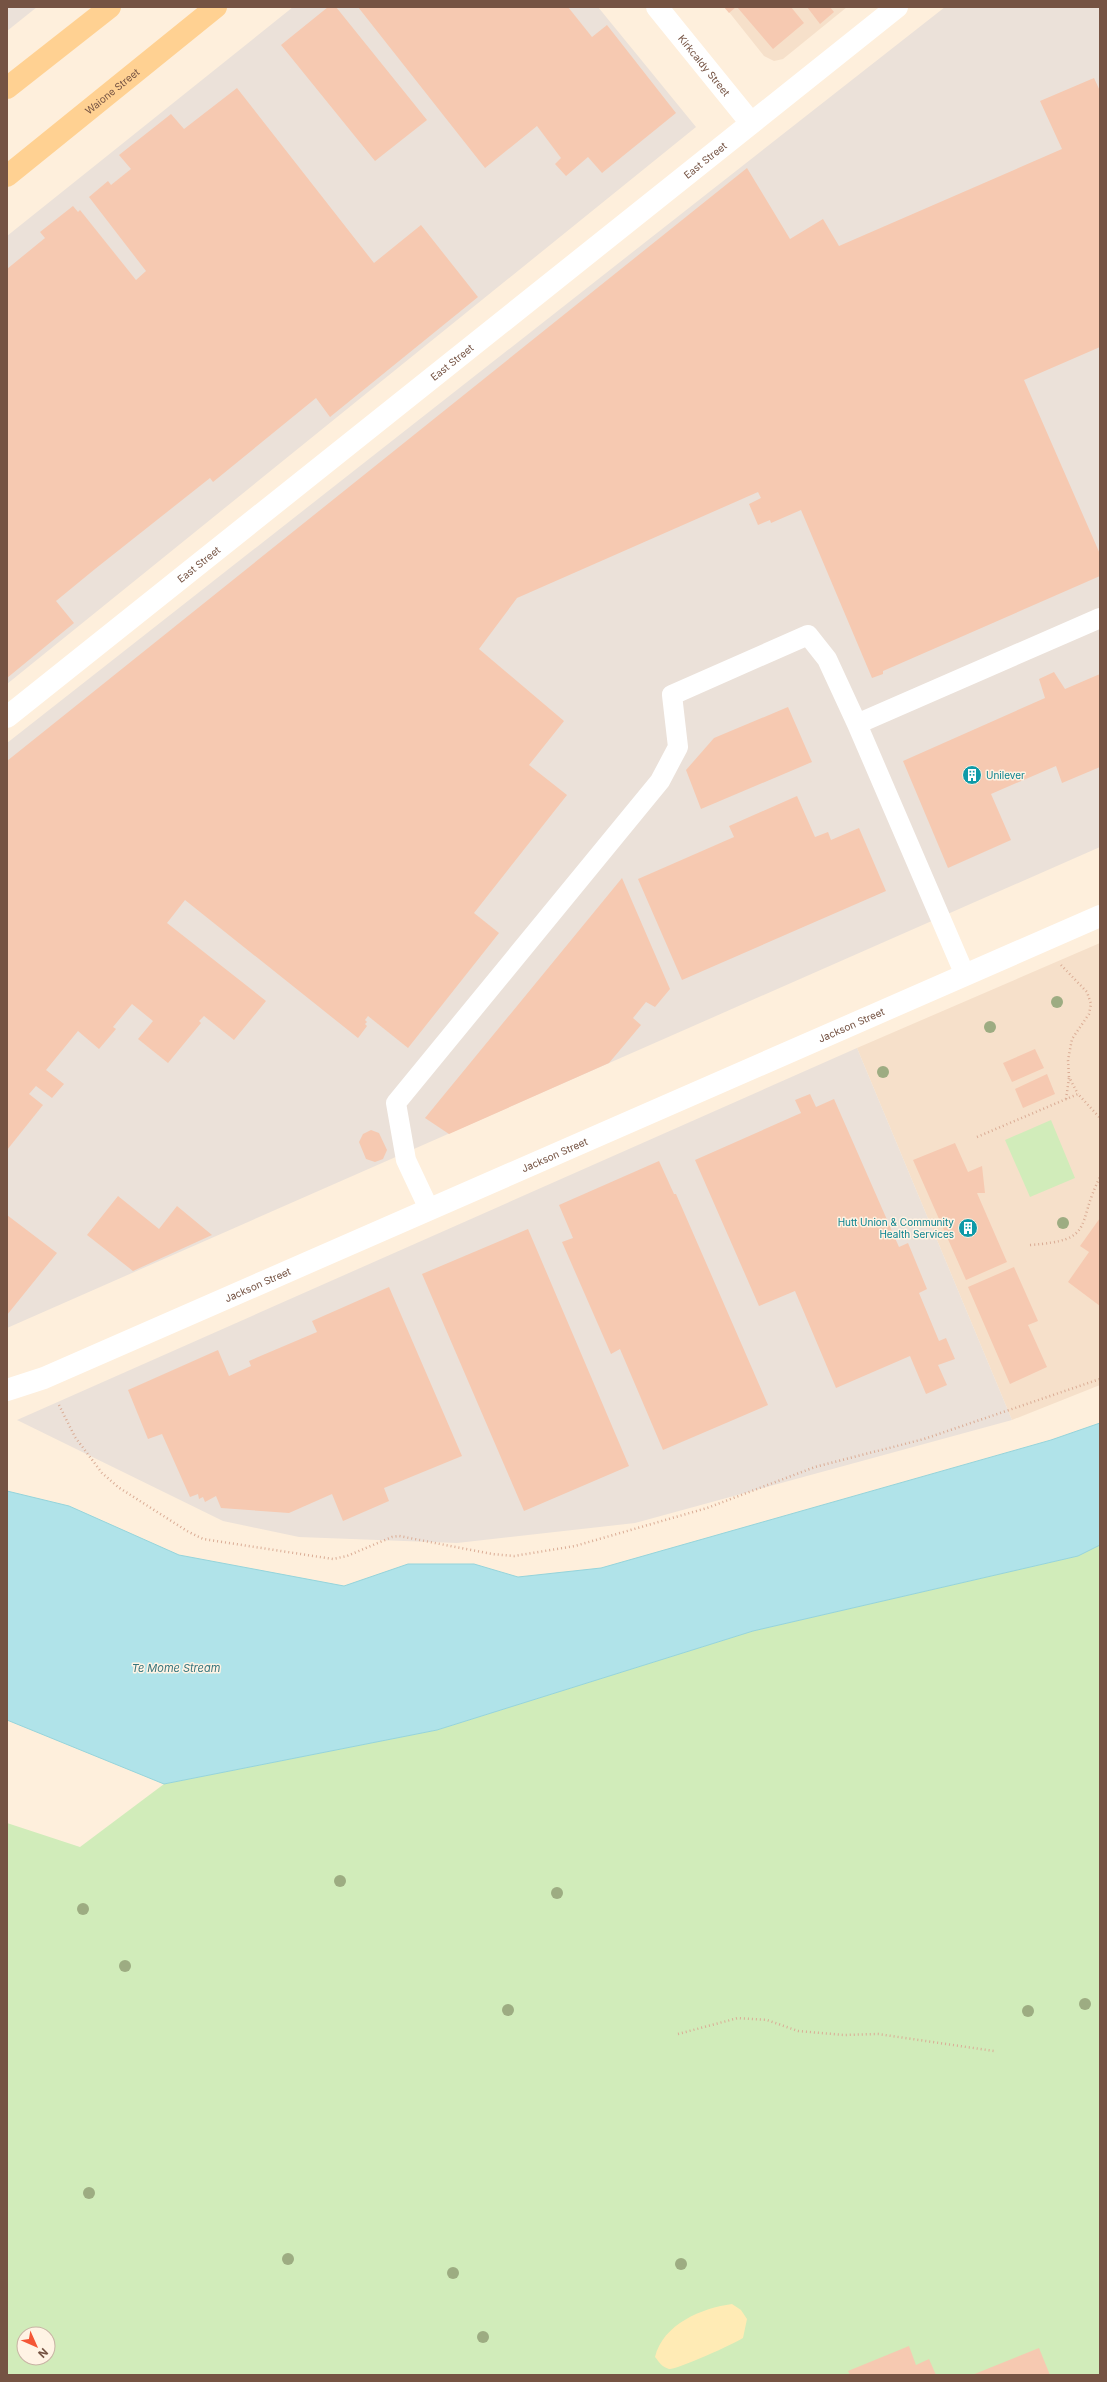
<svg xmlns="http://www.w3.org/2000/svg" width="1107" height="2382" font-family="Inter,sans-serif">
  <rect width="100%" height="100%" fill="#feefdc"/>
  <path fill="#f6e0ca" d="M 725,7 L 847,7 L 783,59 L 774,61 L 764,56 Z
    M 1100,943 L 1100,1385 L 1012,1420 L 857,1048 Z"/>
  <path fill="#ebe1d9" d="M 7,7 L 37,7 L 7,31 Z
    M 293,7 L 598,7 L 696,127 L 7,684 L 7,236 Z
    M 945,7 L 1100,7 L 1100,847 L 7,1328 L 7,743 Z
    M 857,1048 L 1012,1420 L 635,1523 L 457,1543 L 299,1537 L 223,1521 L 17,1420 Z"/>
  <path fill="#d1ecba" fill-rule="evenodd" d="M 1051,1120 L 1075,1178 L 1030,1197 L 1005,1140 Z
    M 1100,1545 L 1100,2375 L 7,2375 L 7,1823 L 80,1847 L 164,1784 L 437,1730 L 753,1631 L 1078,1556 ZM 24,2334 L 48,2334 L 48,2358 L 24,2358 Z"/>
  <path fill="#ffebb5" d="M 732,2304 L 741,2310 L 747,2319 L 743,2338 C 734,2344 676,2370 669,2369 C 662,2367 659,2362 655,2357 C 663,2324 702,2308 732,2304 Z"/>
  <path fill="#b0e3e9" stroke="#95d4db" d="M 1100,1423 L 1100,1545 L 1078,1556 L 753,1631 L 437,1730 L 164,1784 L 7,1720 L 7,1491 L 69,1506 L 179,1555 L 344,1586 L 408,1564 L 474,1564 L 518,1577 L 601,1568 L 1051,1440 Z"/>
  <path fill="#f6c9b1" d="M 328,7 L 336,7 L 427,120 L 375,161 L 281,45 Z
    M 358,7 L 568,7 L 592,37 L 607,25 L 676,113 L 602,173 L 588,157 L 566,176 L 555,164 L 561,158 L 537,126 L 485,168 Z
    M 724,7 L 736,7 L 729,13 Z
    M 737,7 L 791,7 L 804,23 L 773,49 Z
    M 807,7 L 830,7 L 834,12 L 820,24 Z
    M 1094,78 L 1100,91 L 1100,347 L 1024,380 L 1100,554 L 1100,576 L 883,671 L 883,674 L 872,678 L 801,510 L 771,523 L 770,520 L 758,525 L 749,504 L 761,498 L 758,492 L 517,598 L 479,649 L 564,721 L 529,765 L 567,795 L 474,913 L 499,933 L 408,1048 L 368,1016 L 365,1020 L 367,1022 L 365,1024 L 367,1026 L 358,1038 L 185,900 L 167,923 L 266,1001 L 234,1040 L 204,1016 L 199,1021 L 201,1023 L 168,1063 L 138,1039 L 153,1021 L 132,1004 L 113,1027 L 116,1029 L 99,1049 L 78,1031 L 46,1070 L 64,1084 L 52,1098 L 36,1086 L 29,1094 L 43,1105 L 7,1150 L 7,761 L 747,168 L 790,239 L 823,219 L 839,246 L 1062,149 L 1040,101 Z
    M 237,88 L 374,263 L 421,225 L 478,297 L 330,417 L 316,398 L 213,482 L 210,478 L 95,569 L 56,601 L 74,623 L 7,678 L 7,269 L 45,238 L 40,232 L 73,206 L 78,212 L 80,210 L 136,280 L 146,271 L 89,197 L 108,181 L 111,185 L 131,169 L 119,155 L 171,114 L 184,129 Z
    M 1054,672 L 1065,689 L 1100,674 L 1100,767 L 1062,783 L 1056,766 L 991,794 L 1011,840 L 948,868 L 903,761 L 1045,698 L 1039,679 Z
    M 788,707 L 812,762 L 701,809 L 686,770 L 714,738 Z
    M 797,796 L 815,837 L 828,832 L 831,840 L 859,828 L 886,891 L 682,980 L 638,879 L 734,837 L 729,826 Z
    M 622,878 L 670,989 L 655,1007 L 646,1002 L 633,1018 L 641,1025 L 609,1063 L 449,1134 L 425,1118 Z
    M 1035,1049 L 1044,1068 L 1012,1082 L 1003,1063 Z
    M 1047,1074 L 1055,1094 L 1023,1108 L 1015,1089 Z
    M 810,1094 L 816,1107 L 834,1099 L 899,1247 L 908,1243 L 927,1289 L 919,1293 L 939,1341 L 946,1338 L 955,1359 L 938,1365 L 947,1385 L 926,1394 L 910,1356 L 836,1388 L 795,1291 L 759,1306 L 695,1160 L 801,1113 L 795,1100 Z
    M 371,1130 L 379,1133 L 387,1150 L 383,1159 L 375,1162 L 366,1159 L 359,1142 L 363,1134 Z
    M 955,1143 L 968,1172 L 982,1166 L 985,1193 L 977,1193 L 1007,1262 L 966,1280 L 913,1160 Z
    M 659,1161 L 674,1194 L 676,1194 L 768,1405 L 663,1450 L 620,1349 L 611,1354 L 562,1242 L 573,1238 L 559,1205 Z
    M 118,1196 L 159,1229 L 177,1206 L 212,1235 L 133,1271 L 87,1235 Z
    M 7,1215 L 57,1253 L 7,1315 Z
    M 1100,1218 L 1100,1306 L 1068,1282 L 1089,1252 L 1080,1246 Z
    M 528,1229 L 629,1466 L 524,1511 L 422,1274 Z
    M 1014,1267 L 1038,1321 L 1028,1325 L 1047,1367 L 1010,1384 L 968,1287 Z
    M 389,1287 L 462,1456 L 384,1488 L 389,1501 L 343,1521 L 332,1494 L 289,1513 L 221,1508 L 216,1496 L 205,1502 L 203,1497 L 199,1499 L 198,1494 L 190,1497 L 162,1434 L 148,1439 L 128,1390 L 218,1350 L 229,1376 L 251,1366 L 249,1361 L 317,1332 L 312,1321 Z
    M 909,2346 L 916,2365 L 929,2359 L 936,2375 L 850,2375 L 848,2371 Z
    M 1039,2348 L 1050,2375 L 972,2375 Z"/>
  <g fill="none" stroke-linecap="round" stroke-linejoin="round">
    <path stroke="#daac95" stroke-width="2.5" stroke-dasharray="1 3" stroke-linecap="butt" d="M 1061,965 L 1087,992 L 1091,1004 L 1089,1014 L 1072,1039 L 1068,1060 L 1069,1077 L 1078,1094
      M 1066,1099 L 1069,1078
      M 977,1137 L 1078,1094 L 1100,1118
      M 1030,1245 C 1097,1240 1075,1226 1100,1177
      M 59,1405 L 75,1437 L 102,1473 L 118,1487 L 187,1531 L 203,1539 L 333,1559 L 347,1556 L 392,1537 L 399,1536 L 492,1554 L 514,1556 L 575,1546 L 707,1508 L 815,1467 L 924,1439 L 1100,1379
      M 678,2034 L 738,2018 L 767,2020 L 798,2031 L 844,2035 L 878,2034 L 994,2051"/>
    <path stroke="#fff" stroke-width="20" d="M 857,724 L 1100,618
      M 429,1209 L 406,1160 L 396,1103 L 660,781 L 678,747 L 672,695 L 808,635 L 827,659 L 857,724 L 965,975"/>
    <g stroke="#fff" stroke-width="22">
      <path id="s1" d="M 657,7 L 751,123"/>
      <path id="s2" d="M 7,717 L 897,7"/>
      <path id="s3" d="M 7,1390 L 44,1378 L 1100,916"/>
    </g>
    <g stroke="#ffd192" stroke-width="22">
      <path d="M 7,88 L 110,7"/>
      <path id="s4" d="M 7,176 L 216,7"/>
    </g>
  </g>
  <g fill="#9dac82">
    <circle cx="1057" cy="1002" r="6"/>
    <circle cx="990" cy="1027" r="6"/>
    <circle cx="883" cy="1072" r="6"/>
    <circle cx="1063" cy="1223" r="6"/>
    <circle cx="340" cy="1881" r="6"/>
    <circle cx="557" cy="1893" r="6"/>
    <circle cx="83" cy="1909" r="6"/>
    <circle cx="125" cy="1966" r="6"/>
    <circle cx="1085" cy="2004" r="6"/>
    <circle cx="508" cy="2010" r="6"/>
    <circle cx="1028" cy="2011" r="6"/>
    <circle cx="89" cy="2193" r="6"/>
    <circle cx="288" cy="2259" r="6"/>
    <circle cx="681" cy="2264" r="6"/>
    <circle cx="453" cy="2273" r="6"/>
    <circle cx="483" cy="2337" r="6"/>
  </g>
  <defs>
    <symbol id="building-disc" viewBox="-11 -11 22 22"><circle r="9.5" fill="#0f9aa8" stroke="#fff3e4"/><path d="M-4-6H4V6H1V3H-1V6H-4ZM-2.5-4.3h1.7v1.8h-1.7ZM.8-4.3h1.7v1.8H.8ZM-2.5-1h1.7V.8h-1.7ZM.8-1h1.7V.8H.8Z" fill="#fff"/></symbol>
  </defs>
  <g fill-rule="evenodd">
    <use href="#building-disc" x="961" y="764" width="22" height="22"/>
    <use href="#building-disc" x="957" y="1217" width="22" height="22"/>
  </g>
  <g text-anchor="middle" stroke-width="3" stroke-linejoin="round" paint-order="stroke">
    <g font-size="10" fill="#755343" stroke="#fff3e4">
      <text dy="4" stroke="none"><textPath href="#s1" startOffset="75">Kirkcaldy Street</textPath></text>
      <text dy="4" stroke="none"><textPath href="#s4" startOffset="135">Waione Street</textPath></text>
      <text dy="4" stroke="none"><textPath href="#s2" startOffset="893">East Street</textPath></text>
      <text dy="4" stroke="none"><textPath href="#s2" startOffset="569">East Street</textPath></text>
      <text dy="4" stroke="none"><textPath href="#s2" startOffset="245">East Street</textPath></text>
      <text dy="4" stroke="none"><textPath href="#s3" startOffset="920">Jackson Street</textPath></text>
      <text dy="4" stroke="none"><textPath href="#s3" startOffset="596">Jackson Street</textPath></text>
      <text dy="4" stroke="none"><textPath href="#s3" startOffset="272">Jackson Street</textPath></text>
    </g>
    <g font-size="10" fill="#0d838f" stroke="#fff3e4" text-anchor="start">
      <text x="986" y="779">Unilever</text>
      <text x="954" y="1226" text-anchor="end">Hutt Union &amp; Community<tspan x="954" dy="12">Health Services</tspan></text>
    </g>
    <g font-size="11" font-style="italic" fill="#36757d" stroke="#fff3e4">
      <text x="176" y="1672">Te Mome Stream</text>
    </g>
  </g>
  <rect width="1107" height="2382" fill="none" stroke="#755343" stroke-width="16"/>
  <g transform="translate(36 2346) rotate(135)"><circle r="19" fill="#fff3e4" stroke="#c8b3a4"/>
  <path d="M0-3L7 15L0 10L-7 15Z" fill="#f45635"/>
  <text y="-6" font-size="11" font-weight="bold" text-anchor="middle" fill="#755343">N</text>
  </g>
</svg>
